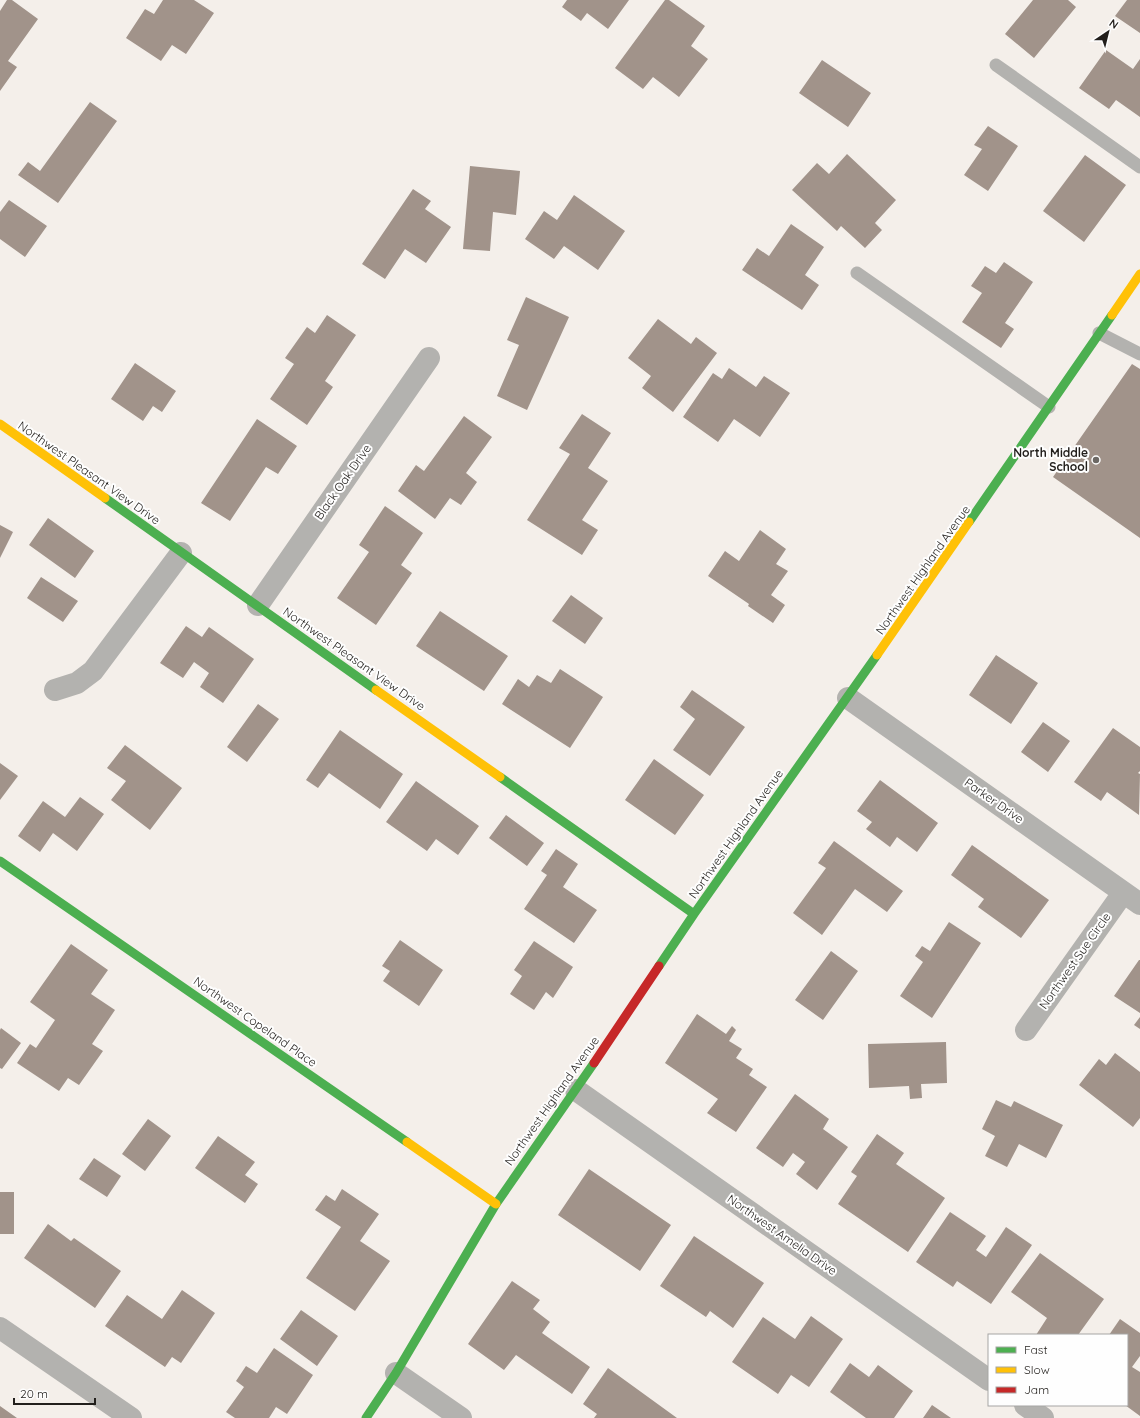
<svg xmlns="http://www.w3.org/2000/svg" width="1140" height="1418" font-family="Quicksand,sans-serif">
  <rect width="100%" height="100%" fill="#f4efea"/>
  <path fill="#a1938a" d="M 7,0 L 12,0 L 38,19 L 8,61 L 17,67 L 0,91 L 0,11 Z
    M 163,0 L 194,0 L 214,13 L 186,54 L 172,45 L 161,61 L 126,38 L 145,9 L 154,14 Z
    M 567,0 L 629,0 L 608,29 L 587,13 L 581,21 L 562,7 Z
    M 665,0 L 669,0 L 705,26 L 691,46 L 708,59 L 679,97 L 653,77 L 643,89 L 615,68 Z
    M 1033,0 L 1068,0 L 1076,7 L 1034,58 L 1005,34 Z
    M 1127,0 L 1140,0 L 1140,33 L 1115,16 Z
    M 1106,50 L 1133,69 L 1140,59 L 1140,117 L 1116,100 L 1109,109 L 1079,88 Z
    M 822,60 L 871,93 L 848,127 L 799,93 Z
    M 90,102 L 117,121 L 58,203 L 18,175 L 28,162 L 40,171 Z
    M 988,126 L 1018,146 L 988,191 L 964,175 L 982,149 L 974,145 Z
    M 847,154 L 896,200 L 875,223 L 882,230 L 865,248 L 841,226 L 837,231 L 792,190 L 817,163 L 829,174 Z
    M 1085,155 L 1126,185 L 1084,242 L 1043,211 Z
    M 470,166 L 520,171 L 516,215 L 493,212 L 490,251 L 463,249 Z
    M 413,189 L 431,201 L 425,209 L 451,227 L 426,263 L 405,249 L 385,279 L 362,264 Z
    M 574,195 L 625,231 L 598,270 L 564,246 L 554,259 L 525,239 L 544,211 L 557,220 Z
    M 9,200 L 47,226 L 25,257 L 0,239 L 0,212 Z
    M 791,224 L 824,247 L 805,275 L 819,285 L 802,310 L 742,270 L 757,248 L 769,256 Z
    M 1004,262 L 1033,282 L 1005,323 L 1014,329 L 1001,348 L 962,322 L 982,293 L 971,286 L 985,266 L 996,273 Z
    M 526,297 L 569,317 L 527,410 L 497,396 L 519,345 L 507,340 Z
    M 327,315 L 356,335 L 325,381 L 333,387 L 307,425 L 270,399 L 294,364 L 285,358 L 307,327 L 315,333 Z
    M 658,319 L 691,344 L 696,337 L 717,353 L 673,412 L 642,388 L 651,376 L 628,358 Z
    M 135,363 L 176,391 L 162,412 L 153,406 L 143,421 L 111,399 Z
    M 1132,364 L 1140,369 L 1140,538 L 1053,477 Z
    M 729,368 L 756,387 L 764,376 L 790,393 L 760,437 L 734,419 L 718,442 L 683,417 L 713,373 L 722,379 Z
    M 582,414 L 611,433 L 588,468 L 608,481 L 582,520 L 598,530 L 582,555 L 527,520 L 570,454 L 559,448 Z
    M 464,416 L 492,437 L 466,473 L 477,482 L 461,505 L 450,498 L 435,519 L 398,491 L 416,465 L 424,471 Z
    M 257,419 L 297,446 L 278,474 L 266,467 L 230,521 L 201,503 Z
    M 385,506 L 423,533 L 401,565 L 412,573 L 376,625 L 337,598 L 369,552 L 359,545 Z
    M 48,518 L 94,551 L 75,578 L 29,545 Z
    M 0,525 L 13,532 L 0,558 Z
    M 760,530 L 786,549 L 776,564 L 788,571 L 771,595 L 785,605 L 773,623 L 748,606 L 749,604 L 708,576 L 725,551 L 739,561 Z
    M 41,577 L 78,601 L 63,622 L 27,598 Z
    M 571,595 L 603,618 L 585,644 L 552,621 Z
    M 440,611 L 508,656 L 484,691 L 416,646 Z
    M 186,626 L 202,637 L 209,627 L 254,659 L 223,703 L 200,687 L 209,673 L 194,662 L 183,678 L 160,663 Z
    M 996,655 L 1038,683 L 1011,724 L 969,695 Z
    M 560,669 L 603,697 L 570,748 L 502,704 L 518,679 L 529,687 L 537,675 L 551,683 Z
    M 692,690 L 745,727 L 710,776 L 673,750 L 695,719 L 680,707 Z
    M 258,704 L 279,719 L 247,762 L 227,747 Z
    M 1043,722 L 1070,741 L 1048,772 L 1021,752 Z
    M 1113,728 L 1140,747 L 1140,771 L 1138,773 L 1140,774 L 1139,815 L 1107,792 L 1101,801 L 1074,782 Z
    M 340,730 L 403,774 L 380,809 L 329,773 L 318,788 L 306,780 Z
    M 125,745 L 182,788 L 150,830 L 111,800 L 126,781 L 107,768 Z
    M 654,759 L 704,795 L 675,835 L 625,800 Z
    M 0,763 L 18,776 L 0,800 Z
    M 880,780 L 938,823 L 917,852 L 897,837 L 890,847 L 866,829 L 872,822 L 857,811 Z
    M 416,781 L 479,826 L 458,855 L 436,839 L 427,851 L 386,822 Z
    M 80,797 L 104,814 L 77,851 L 53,833 L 40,852 L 18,836 L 43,801 L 65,817 Z
    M 506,815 L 544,843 L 527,866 L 489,838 Z
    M 834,841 L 903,891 L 887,912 L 855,889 L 822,935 L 793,913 L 826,868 L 818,863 Z
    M 972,845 L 1049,900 L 1021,938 L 978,907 L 984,899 L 951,875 Z
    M 556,849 L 578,864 L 563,887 L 597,910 L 574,943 L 524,909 L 547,875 L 541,871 Z
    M 949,922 L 981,943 L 932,1018 L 900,996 L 923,962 L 915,956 L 922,946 L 930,951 Z
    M 400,940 L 443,970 L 419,1006 L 383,981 L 390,971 L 382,966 Z
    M 534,941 L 573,967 L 553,998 L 546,992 L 534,1010 L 510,994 L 522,976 L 514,970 Z
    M 71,944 L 108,970 L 91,994 L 115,1010 L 92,1044 L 103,1051 L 79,1085 L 68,1078 L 59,1091 L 17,1063 L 30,1044 L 36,1048 L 55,1020 L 30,1002 Z
    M 831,951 L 858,971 L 823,1020 L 795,1000 Z
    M 1139,960 L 1140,960 L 1140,1013 L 1114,996 Z
    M 697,1014 L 726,1034 L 732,1026 L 736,1030 L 729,1041 L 742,1049 L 736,1058 L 753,1069 L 749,1075 L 767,1087 L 736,1132 L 707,1113 L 718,1099 L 665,1063 Z
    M 1140,1017 L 1140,1029 L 1134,1025 Z
    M 1,1028 L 21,1043 L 2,1069 L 0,1068 L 0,1030 Z
    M 946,1042 L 947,1083 L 921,1084 L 922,1098 L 910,1099 L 909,1086 L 869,1088 L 868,1044 Z
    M 1115,1053 L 1140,1072 L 1140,1118 L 1133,1127 L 1079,1085 L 1099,1059 L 1106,1065 Z
    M 795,1094 L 829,1119 L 823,1129 L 848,1147 L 817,1190 L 796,1174 L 805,1162 L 793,1153 L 783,1167 L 756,1148 Z
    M 996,1100 L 1011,1107 L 1014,1101 L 1063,1125 L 1046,1158 L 1019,1144 L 1007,1167 L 985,1156 L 995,1136 L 982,1129 Z
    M 148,1119 L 171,1136 L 145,1171 L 122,1154 Z
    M 877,1134 L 904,1153 L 896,1164 L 945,1198 L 908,1252 L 838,1204 L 857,1176 L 851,1172 Z
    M 218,1136 L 255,1162 L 245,1175 L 258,1184 L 245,1203 L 195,1168 Z
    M 94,1158 L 121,1176 L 107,1197 L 79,1179 Z
    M 589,1169 L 671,1225 L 640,1271 L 558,1215 Z
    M 342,1189 L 379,1214 L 360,1241 L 390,1261 L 355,1311 L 306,1278 L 341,1227 L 315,1210 L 326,1195 L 335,1201 Z
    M 0,1192 L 14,1192 L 14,1234 L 0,1234 Z
    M 950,1212 L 986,1236 L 976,1250 L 986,1257 L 1006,1227 L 1032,1245 L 991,1304 L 957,1281 L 953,1287 L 916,1262 Z
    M 48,1224 L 71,1241 L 74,1238 L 121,1271 L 95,1308 L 24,1258 Z
    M 694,1236 L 764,1283 L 733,1328 L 710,1311 L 706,1317 L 660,1286 Z
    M 1040,1253 L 1104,1299 L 1078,1335 L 1036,1335 L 1047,1318 L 1011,1292 Z
    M 512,1281 L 540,1300 L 533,1309 L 550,1322 L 542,1333 L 590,1367 L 572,1394 L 516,1355 L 504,1370 L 468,1344 Z
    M 182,1290 L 215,1313 L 181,1363 L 172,1357 L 165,1367 L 105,1326 L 127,1295 L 162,1319 Z
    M 301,1310 L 338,1336 L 317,1366 L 280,1339 Z
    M 811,1316 L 843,1339 L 809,1387 L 791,1375 L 778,1394 L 732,1362 L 763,1317 L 795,1339 Z
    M 1120,1319 L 1140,1333 L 1140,1356 L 1132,1367 L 1140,1372 L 1140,1416 L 1125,1405 L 1127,1405 L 1127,1335 L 1109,1335 Z
    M 274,1348 L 313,1375 L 287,1414 L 276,1407 L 269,1418 L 235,1418 L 226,1412 L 244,1387 L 236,1381 L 246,1366 L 257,1373 Z
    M 850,1363 L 869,1377 L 878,1365 L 913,1391 L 894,1418 L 866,1418 L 830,1392 Z
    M 608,1368 L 677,1418 L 594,1418 L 597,1414 L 583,1404 Z
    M 932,1405 L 951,1418 L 923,1418 Z
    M 0,1406 L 17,1418 L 0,1418 Z"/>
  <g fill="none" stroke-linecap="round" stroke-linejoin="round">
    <path stroke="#b3b2af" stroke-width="13" d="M 996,65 L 1140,167
      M 857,273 L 1049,407
      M 1099,333 L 1140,354"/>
    <path stroke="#b3b2af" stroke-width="22" d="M 258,605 L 429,358
      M 55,690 L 77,683 L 93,671 L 181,553
      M 848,698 L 1140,904
      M 1026,1030 L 1123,893
      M 576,1090 L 989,1380
      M 0,1328 L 131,1418
      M 396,1373 L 461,1418
      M 1025,1405 L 1043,1418"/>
    <path stroke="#4caf50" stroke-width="9" d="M 105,498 L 376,690
      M 969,522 L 1112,315
      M 500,777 L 694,914
      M 0,861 L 407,1142
      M 659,966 L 694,914 L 877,655
      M 366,1418 L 396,1373 L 496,1204 L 594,1063"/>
    <path stroke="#ffc107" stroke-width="9" d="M 1112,315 L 1140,274
      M 0,424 L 105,498
      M 877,655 L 969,522
      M 376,690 L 500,777
      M 407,1142 L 496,1204"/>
    <path stroke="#c62828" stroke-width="9" d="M 594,1063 L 659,966"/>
  </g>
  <circle fill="#6c6864" stroke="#fefefe" stroke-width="1.5" cx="1096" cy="460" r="4"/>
  <g text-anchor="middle" stroke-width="4" stroke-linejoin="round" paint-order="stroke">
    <g font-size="12" font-weight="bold" fill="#221f1c" stroke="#fefefe" text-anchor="end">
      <text x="1088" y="457">North Middle<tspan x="1088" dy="14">School</tspan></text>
    </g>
    <g font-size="12" fill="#221f1c" stroke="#fefefe">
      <text transform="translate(89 473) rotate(35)" y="4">Northwest Pleasant View Drive</text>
      <text transform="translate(343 482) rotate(-55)" y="4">Black Oak Drive</text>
      <text transform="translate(923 570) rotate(-55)" y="4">Northwest Highland Avenue</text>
      <text transform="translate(354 659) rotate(35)" y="4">Northwest Pleasant View Drive</text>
      <text transform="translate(994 801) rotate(35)" y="4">Parker Drive</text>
      <text transform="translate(736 834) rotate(-55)" y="4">Northwest Highland Avenue</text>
      <text transform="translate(1075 961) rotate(-55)" y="4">Northwest Sue Circle</text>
      <text transform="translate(255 1022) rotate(35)" y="4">Northwest Copeland Place</text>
      <text transform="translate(552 1101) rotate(-55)" y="4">Northwest Highland Avenue</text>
      <text transform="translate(782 1235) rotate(35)" y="4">Northwest Amelia Drive</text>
    </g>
  </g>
  <rect x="988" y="1334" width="140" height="72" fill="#fefefe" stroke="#a6a5a4"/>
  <rect x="996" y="1347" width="20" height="6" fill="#4caf50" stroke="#a6a5a4"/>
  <text x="1024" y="1354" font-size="12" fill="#221f1c">Fast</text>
  <rect x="996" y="1367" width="20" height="6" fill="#ffc107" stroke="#a6a5a4"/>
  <text x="1024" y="1374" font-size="12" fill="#221f1c">Slow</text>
  <rect x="996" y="1387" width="20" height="6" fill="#c62828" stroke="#a6a5a4"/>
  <text x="1024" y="1394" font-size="12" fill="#221f1c">Jam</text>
  <g transform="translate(1108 32) rotate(35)" stroke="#fefefe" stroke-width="3" paint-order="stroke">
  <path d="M0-3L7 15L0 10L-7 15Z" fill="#221f1c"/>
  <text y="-6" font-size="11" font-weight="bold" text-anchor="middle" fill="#221f1c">N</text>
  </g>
  <path d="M14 1398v6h81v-6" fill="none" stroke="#221f1c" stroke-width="2"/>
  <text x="20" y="1398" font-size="12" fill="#221f1c" stroke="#fefefe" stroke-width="3" paint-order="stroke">20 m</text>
</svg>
